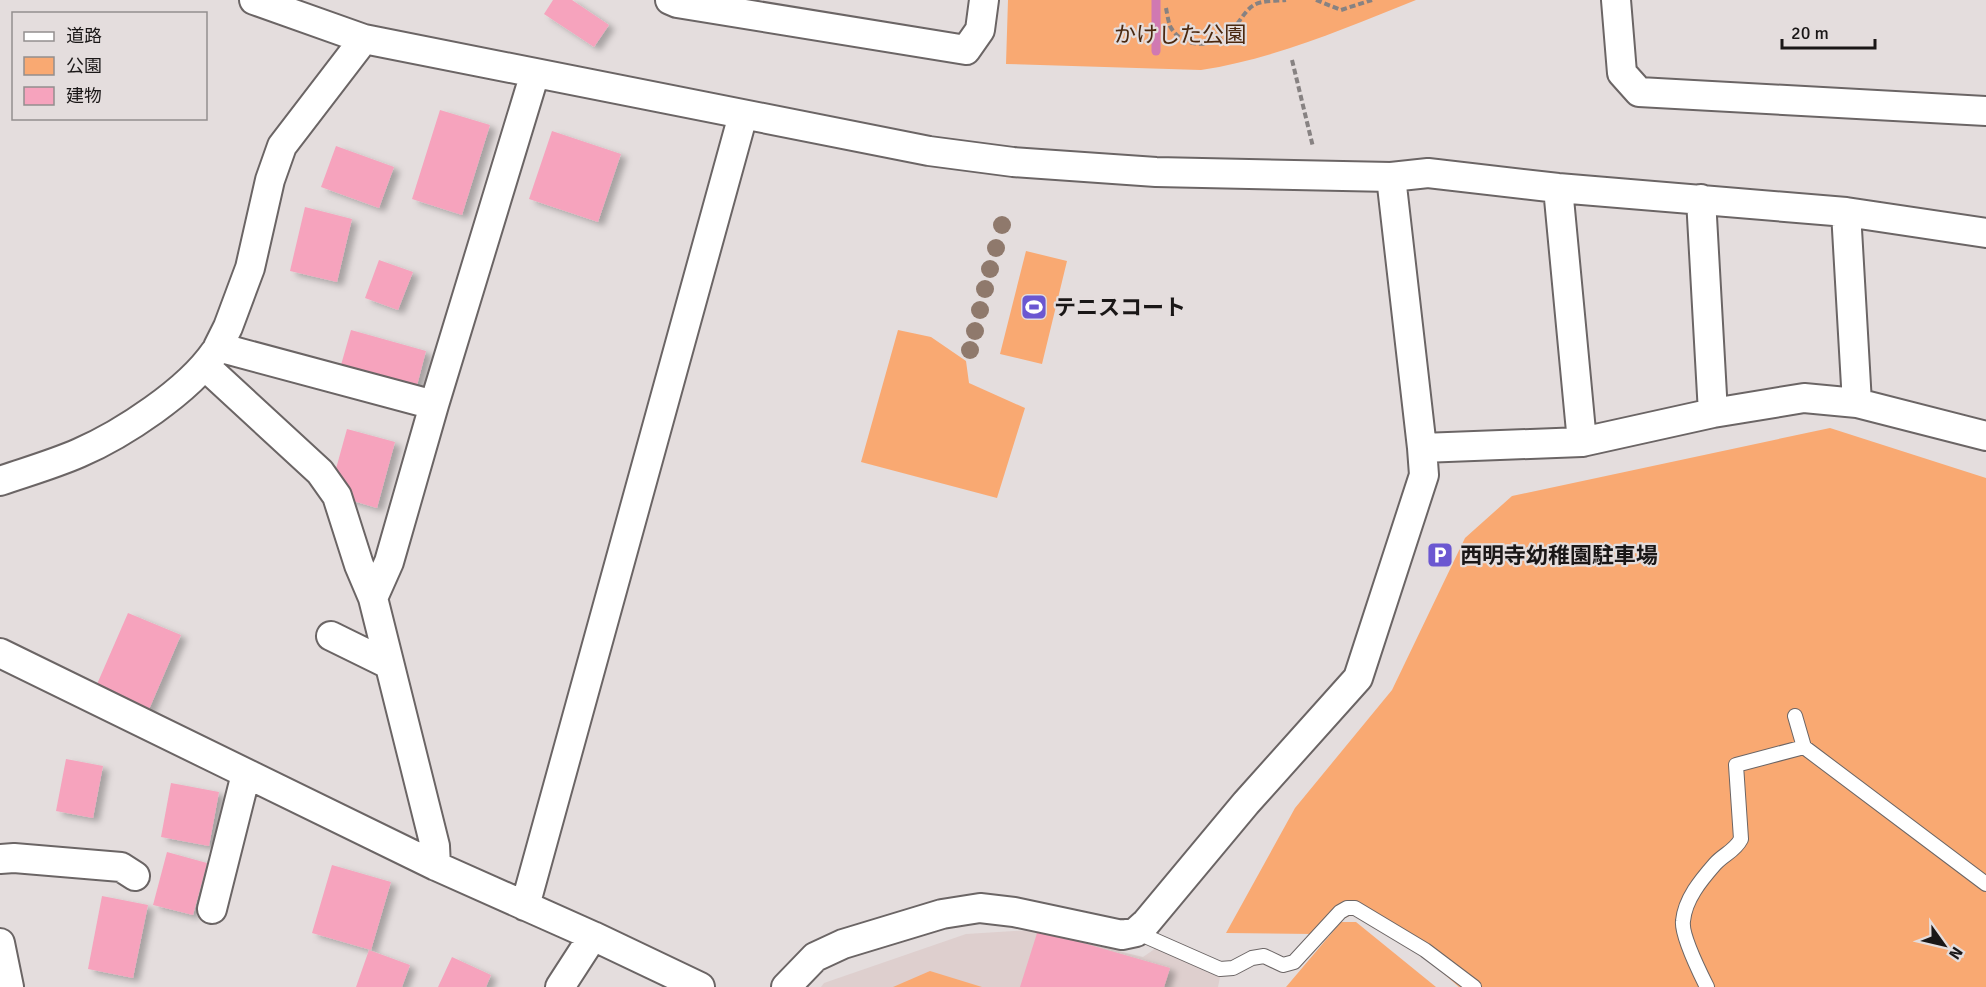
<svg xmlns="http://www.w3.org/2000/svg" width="1986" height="987" font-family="Signika,'Noto Sans JP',sans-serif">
  <defs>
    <filter id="shadow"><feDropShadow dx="6" dy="4" stdDeviation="3" flood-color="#0004"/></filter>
  </defs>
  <rect width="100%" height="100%" fill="#e4dddd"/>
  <path fill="#decfce" d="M 1032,930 L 1143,957 L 1159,946 L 1222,967 L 1218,987 L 821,987 L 824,983 L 966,934 Z"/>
  <path fill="#f9a972" d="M 1008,0 L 1416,0 C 1346,28 1277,58 1201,70 L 1006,64 Z
    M 1026,251 L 1067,261 L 1042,364 L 1000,354 Z
    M 898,330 L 931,337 L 966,361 L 969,383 L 1025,408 L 997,498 L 861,462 Z
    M 1830,428 L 1986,478 L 1986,987 L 1459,987 L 1367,907 L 1313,934 L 1226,933 L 1295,808 L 1392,690 L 1465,538 L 1512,496 Z
    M 1341,922 L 1356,922 L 1436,987 L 1286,987 Z
    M 930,971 L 982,987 L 893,987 Z"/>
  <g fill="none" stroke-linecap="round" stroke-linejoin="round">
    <path stroke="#d079b2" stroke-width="9" d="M 1156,0 L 1156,51"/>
  </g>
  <path fill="#f6a3bd" filter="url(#shadow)" d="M 553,0 L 572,0 L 609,25 L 594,47 L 544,14 Z
    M 440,110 L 490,125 L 462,215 L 412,199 Z
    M 552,131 L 621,154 L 598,222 L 529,199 Z
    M 336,146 L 394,167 L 379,208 L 321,187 Z
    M 305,207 L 352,219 L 337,282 L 290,271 Z
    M 379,260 L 413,272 L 398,310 L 365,298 Z
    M 351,330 L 426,351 L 415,393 L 339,372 Z
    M 347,429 L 395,442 L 377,508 L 329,494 Z
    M 128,613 L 181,635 L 147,714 L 94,691 Z
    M 66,759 L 103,766 L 93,818 L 56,811 Z
    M 171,783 L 219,792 L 209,846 L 161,837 Z
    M 167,852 L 207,863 L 193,915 L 153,905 Z
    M 332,865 L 391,882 L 371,950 L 312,933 Z
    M 102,896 L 148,905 L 133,978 L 88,969 Z
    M 1038,930 L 1170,968 L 1164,987 L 1020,987 Z
    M 369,950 L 410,965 L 402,987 L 356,987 Z
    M 452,957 L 491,975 L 486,987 L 438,987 Z"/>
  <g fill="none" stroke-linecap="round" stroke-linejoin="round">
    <defs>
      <path id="service" d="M 1795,716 L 1804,747 L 1986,884
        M 1136,932 L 1220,969 L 1233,968 L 1252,958 L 1264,956 L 1283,965 L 1294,962 L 1340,912 L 1347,908 L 1355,908 L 1425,950 L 1474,987
        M 1707,987 C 1700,973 1681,935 1683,921 C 1685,899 1701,880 1715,864 C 1724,854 1735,851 1741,839 L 1736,765 L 1804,747"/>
      <path id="minor" d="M 254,0 L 364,39 L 929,151 L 1013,162 L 1156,172 L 1391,177 L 1428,173 L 1558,188 L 1846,212 L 1986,233
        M 670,0 L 677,3 L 966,50 L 980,30 L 984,0
        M 1616,0 L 1622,73 L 1639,92 L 1986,111
        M 364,39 L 282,146 L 270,180 L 250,268 L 228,327 L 218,347 L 434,405
        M 1558,188 L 1582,442
        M 1701,199 L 1713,413
        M 1846,212 L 1857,403
        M 205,366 L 320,472 L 337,496 L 359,565 L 373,598
        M 1422,448 L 1582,442 L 1713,413 L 1804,398 L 1857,403 L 1986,436
        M 0,481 C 26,472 54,464 79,453 C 123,434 188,391 215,352
        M 331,636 L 388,664
        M 0,653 L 436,866 L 593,936 L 700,987
        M 0,859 L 14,858 L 121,867 L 135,876
        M 436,866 L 435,846 L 373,598 L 389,562 L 434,405 L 535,73
        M 525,906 L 743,115
        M 212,909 L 246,774
        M 0,943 L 9,987
        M 560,987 L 593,936
        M 786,987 L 815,957 L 843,944 L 942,914 L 980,908 L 1014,912 L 1122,935 L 1136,932 L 1146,923 L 1246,803 L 1358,678 L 1424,475 L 1422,448 L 1391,177"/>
    </defs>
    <use href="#service" stroke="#6b6565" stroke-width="16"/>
    <use href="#minor" stroke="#6b6565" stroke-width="32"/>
    <path stroke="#878282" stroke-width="4" stroke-dasharray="6 3" stroke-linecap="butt" d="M 1316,0 L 1341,10 L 1372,0
      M 1166,8 C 1167,13 1168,20 1170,26 C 1182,49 1213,48 1230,32 C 1239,24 1244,11 1254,5 C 1262,0 1277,1 1286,0
      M 1292,60 L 1313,147"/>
    <use href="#service" stroke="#fff" stroke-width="14"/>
    <use href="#minor" stroke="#fff" stroke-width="28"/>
  </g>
  <g fill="#8f796c">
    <circle cx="1002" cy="225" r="9"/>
    <circle cx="996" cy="248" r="9"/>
    <circle cx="990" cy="269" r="9"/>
    <circle cx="985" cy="289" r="9"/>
    <circle cx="980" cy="310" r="9"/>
    <circle cx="975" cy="331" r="9"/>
    <circle cx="970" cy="350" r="9"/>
  </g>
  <defs>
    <symbol id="stadium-square" viewBox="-11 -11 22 22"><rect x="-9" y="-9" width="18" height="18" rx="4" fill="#6b57d1" stroke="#e4dddd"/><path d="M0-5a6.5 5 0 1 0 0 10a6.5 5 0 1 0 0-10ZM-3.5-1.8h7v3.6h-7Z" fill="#fff"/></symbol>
    <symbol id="parking-square" viewBox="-11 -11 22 22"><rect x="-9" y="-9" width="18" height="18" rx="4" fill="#6b57d1" stroke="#e4dddd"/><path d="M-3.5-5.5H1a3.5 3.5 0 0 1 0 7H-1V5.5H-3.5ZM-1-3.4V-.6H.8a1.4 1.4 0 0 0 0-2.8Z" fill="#fff"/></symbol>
  </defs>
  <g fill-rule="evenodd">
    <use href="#stadium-square" x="1019" y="292" width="30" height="30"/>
    <use href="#parking-square" x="1425" y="540" width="30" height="30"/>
  </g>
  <g text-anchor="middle" stroke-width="4.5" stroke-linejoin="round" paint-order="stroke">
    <g font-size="22" fill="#4a280f" stroke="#e4dddd">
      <text x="1180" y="42">かけした公園</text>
    </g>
    <g font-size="22" font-weight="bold" fill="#1a1717" stroke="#e4dddd" text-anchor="start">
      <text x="1054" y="315">テニスコート</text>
      <text x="1460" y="563">西明寺幼稚園駐車場</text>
    </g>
  </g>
  <rect x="12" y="12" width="195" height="108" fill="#e4dddd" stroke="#938e8e" stroke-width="1.5"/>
  <rect x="24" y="32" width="30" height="9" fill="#ffffff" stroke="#938e8e" stroke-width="1.5"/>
  <text x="66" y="42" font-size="18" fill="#1a1717">道路</text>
  <rect x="24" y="57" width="30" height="18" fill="#f9a972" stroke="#938e8e" stroke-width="1.5"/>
  <text x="66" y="72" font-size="18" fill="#1a1717">公園</text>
  <rect x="24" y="87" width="30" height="18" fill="#f6a3bd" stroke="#938e8e" stroke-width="1.5"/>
  <text x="66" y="102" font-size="18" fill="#1a1717">建物</text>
  <g transform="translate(1944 945) rotate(124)" stroke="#e4dddd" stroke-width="4.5" paint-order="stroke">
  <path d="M0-4.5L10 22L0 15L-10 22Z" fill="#1a1717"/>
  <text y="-9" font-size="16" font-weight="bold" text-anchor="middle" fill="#1a1717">N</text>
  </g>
  <path d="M1782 39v9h93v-9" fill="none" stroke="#1a1717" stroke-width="3"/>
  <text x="1791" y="39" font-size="18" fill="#1a1717" stroke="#e4dddd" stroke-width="4.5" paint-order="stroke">20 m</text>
</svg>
